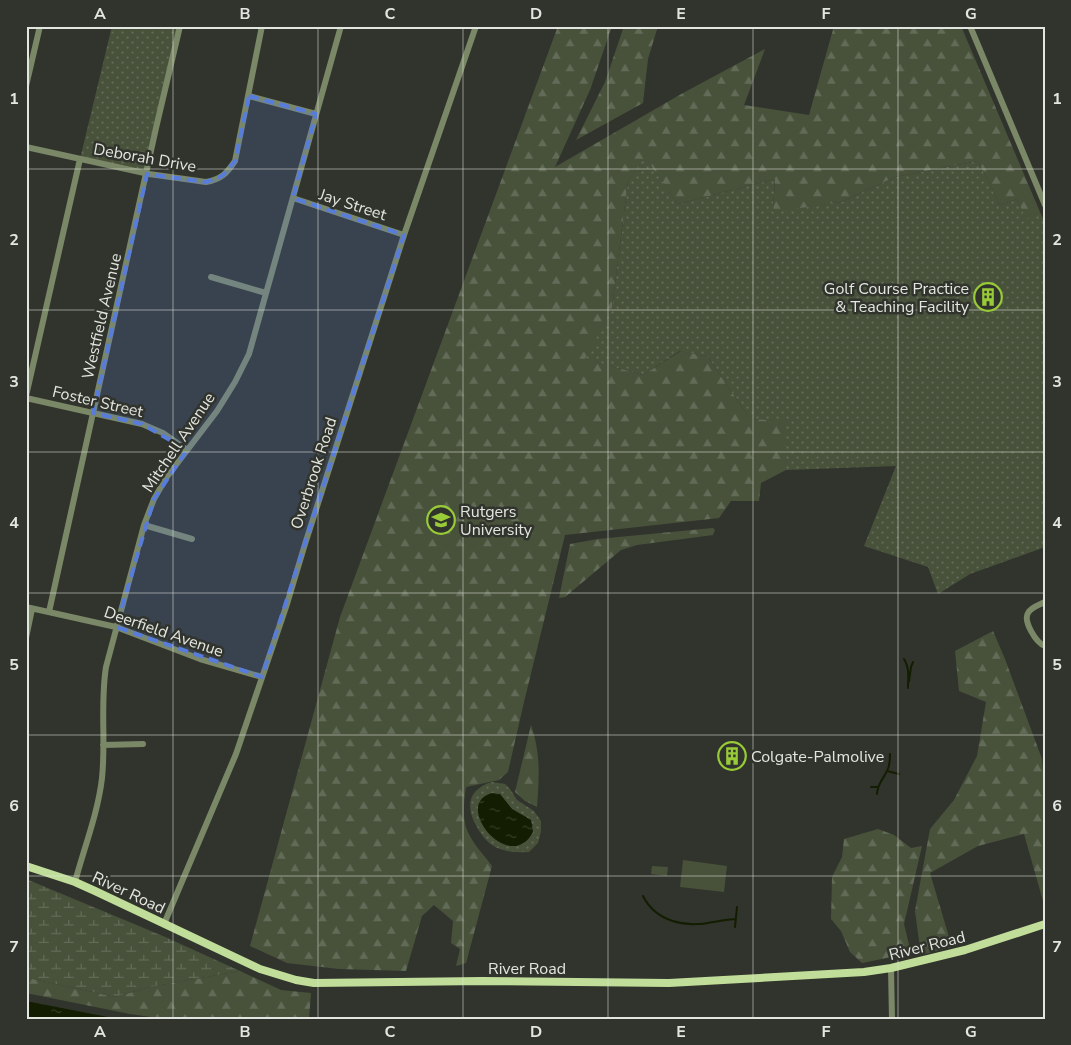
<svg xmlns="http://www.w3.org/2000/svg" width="1071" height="1045" font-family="'Nunito Sans',sans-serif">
  <defs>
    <pattern id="grass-dots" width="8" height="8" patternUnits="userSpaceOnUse" patternTransform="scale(1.25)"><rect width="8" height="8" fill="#48523b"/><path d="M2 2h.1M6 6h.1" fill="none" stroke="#626b57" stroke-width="1.8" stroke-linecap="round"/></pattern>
    <pattern id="forest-firs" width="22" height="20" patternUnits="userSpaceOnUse" patternTransform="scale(1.25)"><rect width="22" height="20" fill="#48523b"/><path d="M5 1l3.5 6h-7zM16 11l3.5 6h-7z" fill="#626b57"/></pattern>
    <pattern id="wetland-marsh" width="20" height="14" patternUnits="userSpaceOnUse" patternTransform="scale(1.25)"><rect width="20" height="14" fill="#48523b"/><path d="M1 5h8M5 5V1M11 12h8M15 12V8" fill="none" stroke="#626b57"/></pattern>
    <pattern id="water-ripples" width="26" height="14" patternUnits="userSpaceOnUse" patternTransform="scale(1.25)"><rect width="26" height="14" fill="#121d01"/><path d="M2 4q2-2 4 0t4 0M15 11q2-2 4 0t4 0" fill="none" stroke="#343e26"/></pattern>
  </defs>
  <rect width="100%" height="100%" fill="#31342c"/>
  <path fill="url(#grass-dots)" fill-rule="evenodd" d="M 112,26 L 183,26 L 147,172 L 80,159 Z
    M 645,156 L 678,204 L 775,179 L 773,211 L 841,202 L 895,177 L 978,161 L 1000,205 L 1017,199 L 1026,218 L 1040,212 L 1045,223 L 1045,547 L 970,574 L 938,594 L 928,567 L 864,546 L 896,466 L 786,470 L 786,422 L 750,419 L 708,357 L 680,351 L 643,375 L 584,359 L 612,308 L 628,181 Z
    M 492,782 L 505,784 L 510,789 L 517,800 L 534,811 L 541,821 L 541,831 L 538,843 L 529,852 C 516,853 503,852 492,845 C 486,841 480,833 477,827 C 465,807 468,789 492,782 ZM 500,794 L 512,809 L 526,817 L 533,825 L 519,845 L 515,846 L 504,844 Z"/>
  <path fill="url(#forest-firs)" d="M 558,26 L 612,26 L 590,90 L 555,167 L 683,93 L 765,49 L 744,105 L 809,115 L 834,26 L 961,26 L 1040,212 L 1026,219 L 1017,199 L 1000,205 L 978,161 L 895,177 L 841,202 L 773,212 L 775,179 L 678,204 L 645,157 L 628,181 L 612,308 L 585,359 L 643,375 L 681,351 L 708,357 L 750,419 L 786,421 L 786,470 L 761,483 L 759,501 L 731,501 L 719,518 L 565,535 L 524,702 L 508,772 L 499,780 L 466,787 C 464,800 462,818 467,830 C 472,843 484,855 492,866 L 466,963 L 456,966 L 460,949 L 451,943 L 453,921 L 434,905 L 422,916 L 406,971 L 339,969 L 287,963 L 250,946 L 340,617 Z
    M 624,26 L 658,26 L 648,59 L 643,103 L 576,140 L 605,82 Z
    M 713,528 L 715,530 L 713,535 L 637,545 L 621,550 L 565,597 L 559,598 L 570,544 L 598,539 Z
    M 993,631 L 1005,659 L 1042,759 L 1045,795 L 1045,908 L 1024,834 L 978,846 L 930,873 L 952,947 L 921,955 L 915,911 L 930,829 L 954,800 L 977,756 L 986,702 L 959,691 L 955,651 Z
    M 531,725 C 541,754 539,778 537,807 L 525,801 L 515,792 Z
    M 878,829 L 894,835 L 911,848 L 922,846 L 904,924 L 911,953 L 862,963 L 850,952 L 841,931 L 831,919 L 832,877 L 842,857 L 844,839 Z
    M 240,971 L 281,990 L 311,993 L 309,1019 L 165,1019 L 130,1014 L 26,993 L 26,975 L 33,979 L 115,997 L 150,987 Z"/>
  <path fill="url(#wetland-marsh)" d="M 26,879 L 163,936 L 240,971 L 150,987 L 115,997 L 33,979 L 26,975 Z"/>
  <path fill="#48523b" d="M 683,860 L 727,866 L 724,892 L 680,887 Z
    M 652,866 L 668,867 L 667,876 L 651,874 Z"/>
  <path fill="url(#water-ripples)" d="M 492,793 L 500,794 L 512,809 L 531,820 L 533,832 C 510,876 451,804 492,793 Z
    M 26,1001 L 113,1018 L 119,1019 L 26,1019 Z"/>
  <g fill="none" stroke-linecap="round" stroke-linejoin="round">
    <path stroke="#121d01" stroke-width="2" d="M 904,659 C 910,668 908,678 908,688
      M 909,681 L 911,667 L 913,662
      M 887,771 L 899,774
      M 871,787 L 877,787
      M 877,794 C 877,785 883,779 887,771 C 890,766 890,760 890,754
      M 643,896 C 656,922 686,928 713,922 C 722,921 727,919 736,919
      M 735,927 L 737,907"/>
    <path stroke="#7a8867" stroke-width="6" d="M 970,26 L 1045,205
      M 26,86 L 40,26
      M 249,96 L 316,114
      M 26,147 L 149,174 L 206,182 C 222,179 227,173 235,161 L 262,26
      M 293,198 L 404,235
      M 211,277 L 266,293
      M 26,396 L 80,159
      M 26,398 L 142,424 L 163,433 L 187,450
      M 144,525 L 192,539
      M 1045,602 C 1039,605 1031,607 1028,613 C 1023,621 1036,643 1045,646
      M 26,607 L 116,627 L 200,659 L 262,677
      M 49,612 L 156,128 L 180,26
      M 26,638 L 32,609
      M 103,745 L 143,744
      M 75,882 C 84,848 98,813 102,778 C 106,741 100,704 106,667 L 144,525 L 154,499 L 166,478 L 217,411 L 235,382 L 249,354 L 341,26
      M 164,924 L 236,754 L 287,604 L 305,544 L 404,235 L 476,26
      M 891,968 L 892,1019"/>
    <path stroke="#c0dd99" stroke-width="8" d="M 26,866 L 75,882 L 95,891 L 260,969 L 296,980 L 314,983 L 482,981 L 669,983 L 864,972 L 891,968 L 965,950 L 1045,924"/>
  </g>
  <path fill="#587cda" fill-opacity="0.2" stroke="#587cda" stroke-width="4" stroke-dasharray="10 6" stroke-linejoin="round" d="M 249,96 L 316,114 L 293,198 L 404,235 L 262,677 L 116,627 L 154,499 L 187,450 L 142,424 L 93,413 L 147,174 L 206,182 L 222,176 L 235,161 Z"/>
  <path fill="none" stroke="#e3e6e0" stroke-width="1" stroke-opacity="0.55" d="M 173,26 L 173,1019M 318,26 L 318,1019M 463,26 L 463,1019M 608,26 L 608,1019M 753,26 L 753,1019M 898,26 L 898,1019M 26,169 L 1045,169M 26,310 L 1045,310M 26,452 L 1045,452M 26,593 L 1045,593M 26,735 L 1045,735M 26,876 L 1045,876"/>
  <defs>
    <symbol id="building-ring" viewBox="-11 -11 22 22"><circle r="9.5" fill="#31342c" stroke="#98cb37" stroke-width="1.5"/><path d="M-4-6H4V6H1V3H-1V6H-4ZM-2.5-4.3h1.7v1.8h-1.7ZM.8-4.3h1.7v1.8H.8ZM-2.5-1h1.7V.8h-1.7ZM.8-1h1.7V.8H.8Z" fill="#98cb37"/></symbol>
    <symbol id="university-ring" viewBox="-11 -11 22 22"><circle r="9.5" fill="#31342c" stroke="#98cb37" stroke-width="1.5"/><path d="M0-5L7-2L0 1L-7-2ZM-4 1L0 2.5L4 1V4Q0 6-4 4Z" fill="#98cb37"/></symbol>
  </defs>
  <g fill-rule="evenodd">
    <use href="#building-ring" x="972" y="281" width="32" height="32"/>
    <use href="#university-ring" x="425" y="504" width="32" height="32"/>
    <use href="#building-ring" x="716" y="740" width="32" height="32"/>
  </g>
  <g text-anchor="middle" stroke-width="5" stroke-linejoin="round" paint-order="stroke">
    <g font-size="16" fill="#e3e6e0" stroke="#31342c">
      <text transform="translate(145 157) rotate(10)" y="6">Deborah Drive</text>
      <text transform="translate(353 204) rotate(18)" y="6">Jay Street</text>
      <text transform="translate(101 316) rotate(-77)" y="6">Westfield Avenue</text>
      <text transform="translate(98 401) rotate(13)" y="6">Foster Street</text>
      <text transform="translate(178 442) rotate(-56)" y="6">Mitchell Avenue</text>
      <text transform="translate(313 473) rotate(-72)" y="6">Overbrook Road</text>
      <text transform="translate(164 631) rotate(19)" y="6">Deerfield Avenue</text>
      <text transform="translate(129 892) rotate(25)" y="6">River Road</text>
      <text transform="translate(927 945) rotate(-14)" y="6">River Road</text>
      <text x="527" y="974">River Road</text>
    </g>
    <g font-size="16" fill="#e3e6e0" stroke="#31342c" text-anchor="start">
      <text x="969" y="294" text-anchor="end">Golf Course Practice<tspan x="969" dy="18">&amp; Teaching Facility</tspan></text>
      <text x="460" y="517">Rutgers<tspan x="460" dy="18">University</tspan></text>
      <text x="751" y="762">Colgate-Palmolive</text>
    </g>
  </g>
  <rect width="1071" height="1045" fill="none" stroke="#31342c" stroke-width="55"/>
  <rect x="28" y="28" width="1016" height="990" fill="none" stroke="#e3e6e0" stroke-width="2"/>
  <g font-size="16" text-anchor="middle" font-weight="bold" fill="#e3e6e0">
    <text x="100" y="19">A</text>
    <text x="245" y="19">B</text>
    <text x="390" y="19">C</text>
    <text x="536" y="19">D</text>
    <text x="681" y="19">E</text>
    <text x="826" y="19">F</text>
    <text x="971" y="19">G</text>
    <text x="14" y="104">1</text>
    <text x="1057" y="104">1</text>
    <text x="14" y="245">2</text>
    <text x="1057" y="245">2</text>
    <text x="14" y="387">3</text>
    <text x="1057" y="387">3</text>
    <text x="14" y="528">4</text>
    <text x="1057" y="528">4</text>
    <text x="14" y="670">5</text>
    <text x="1057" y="670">5</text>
    <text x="14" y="811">6</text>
    <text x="1057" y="811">6</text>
    <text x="14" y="952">7</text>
    <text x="1057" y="952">7</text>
    <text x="100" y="1037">A</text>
    <text x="245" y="1037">B</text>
    <text x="390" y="1037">C</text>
    <text x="536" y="1037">D</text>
    <text x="681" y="1037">E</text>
    <text x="826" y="1037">F</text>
    <text x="971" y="1037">G</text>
  </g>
</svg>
